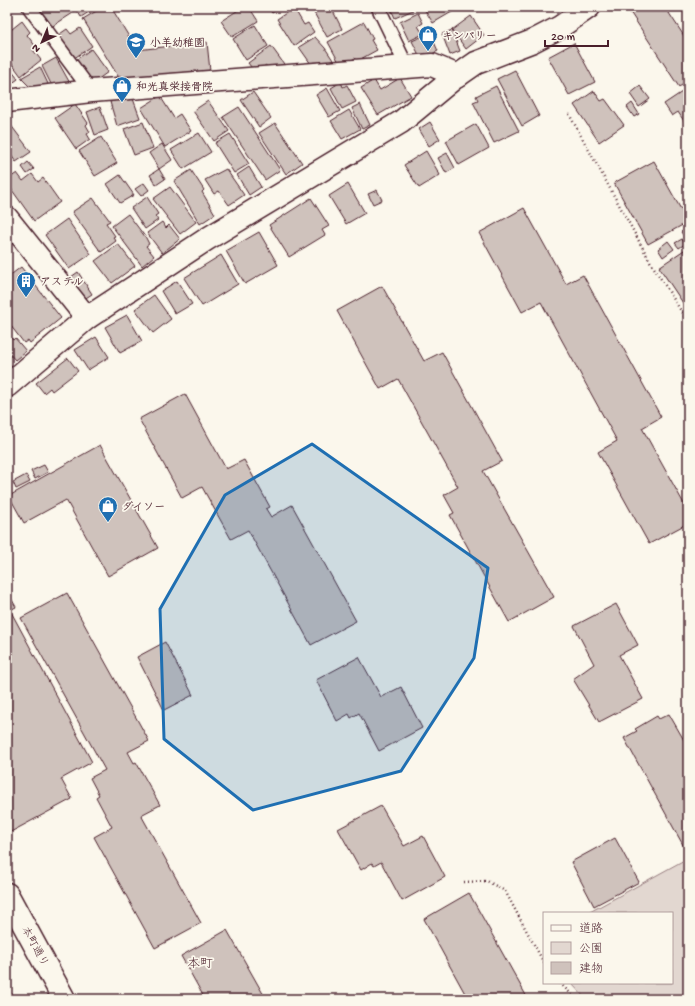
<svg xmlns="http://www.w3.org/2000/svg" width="695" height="1006" font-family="'Gochi Hand','Klee One',sans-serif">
  <rect width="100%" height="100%" fill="#fbf7ec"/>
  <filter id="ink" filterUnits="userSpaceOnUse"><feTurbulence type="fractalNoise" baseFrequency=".025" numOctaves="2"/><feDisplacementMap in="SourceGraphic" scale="8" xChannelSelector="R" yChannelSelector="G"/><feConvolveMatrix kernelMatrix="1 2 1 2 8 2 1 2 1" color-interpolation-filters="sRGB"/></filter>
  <g filter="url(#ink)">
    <path fill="#e2d7d0" stroke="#967b7e" d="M 688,858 L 688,999 L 586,999 L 571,983 L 672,983 L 672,913 L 588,913 Z"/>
    <path fill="#cfc2bc" stroke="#4a1f2b" d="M 37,7 L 69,7 L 73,13 L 48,29 Z
      M 75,7 L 97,7 L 81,17 Z
      M 103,7 L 111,7 L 137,50 L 207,42 L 210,71 L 121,81 L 83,19 Z
      M 243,7 L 249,7 L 258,21 L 232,37 L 221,21 Z
      M 268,7 L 282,7 L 272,13 Z
      M 311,7 L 331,7 L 342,29 L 327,37 Z
      M 390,7 L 411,7 L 413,10 L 395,18 Z
      M 423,7 L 455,7 L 457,9 L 433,23 Z
      M 631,7 L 665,7 L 688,42 L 688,81 L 679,87 L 628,9 Z
      M 294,8 L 304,25 L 308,23 L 314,32 L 294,46 L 277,19 Z
      M 418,13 L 423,23 L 418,26 L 423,34 L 409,41 L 400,22 Z
      M 471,16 L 484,35 L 466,49 L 452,30 Z
      M 22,21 L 30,32 L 27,35 L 36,47 L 33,50 L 41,60 L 21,76 L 7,57 L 7,33 Z
      M 364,22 L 373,39 L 371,40 L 377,50 L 357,61 L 355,58 L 341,66 L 328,42 Z
      M 255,25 L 268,46 L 246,60 L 233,39 Z
      M 80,28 L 92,46 L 70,61 L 54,38 L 67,29 L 71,34 Z
      M 452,30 L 460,51 L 450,55 L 442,34 Z
      M 430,33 L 438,51 L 421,59 L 412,41 Z
      M 315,37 L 325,48 L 335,63 L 311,64 L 299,47 Z
      M 574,43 L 595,82 L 569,95 L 548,57 Z
      M 271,46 L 284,64 L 272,73 L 266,65 L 255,72 L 248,63 Z
      M 91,49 L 108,72 L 90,85 L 73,62 Z
      M 56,58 L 71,85 L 52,86 L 42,66 Z
      M 7,65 L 18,79 L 7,87 Z
      M 40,67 L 49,86 L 30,87 L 21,78 Z
      M 515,70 L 539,116 L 522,126 L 497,79 Z
      M 400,78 L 411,96 L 378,115 L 361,88 L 374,80 L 380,90 Z
      M 341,82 L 343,87 L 347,85 L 356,102 L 342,109 L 331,88 Z
      M 496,86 L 519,131 L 494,143 L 473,102 L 478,100 L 476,96 Z
      M 640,86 L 650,99 L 639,107 L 630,94 Z
      M 327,88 L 340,111 L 329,117 L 316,95 Z
      M 688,88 L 688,127 L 678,112 L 672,116 L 664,104 Z
      M 594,91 L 601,101 L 605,99 L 624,125 L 599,142 L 574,105 Z
      M 253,92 L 271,118 L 259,127 L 241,100 Z
      M 132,96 L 140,118 L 117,126 L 110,102 Z
      M 160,96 L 174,118 L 180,114 L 191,131 L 165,147 L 141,108 Z
      M 208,101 L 229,131 L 214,141 L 193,111 Z
      M 632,103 L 639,114 L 634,117 L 627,107 Z
      M 75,104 L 88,123 L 86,125 L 90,132 L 87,134 L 90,139 L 76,149 L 55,118 Z
      M 360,104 L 370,125 L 362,129 L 352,108 Z
      M 100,107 L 108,130 L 95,135 L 87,112 Z
      M 239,107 L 280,170 L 265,180 L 223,117 Z
      M 349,110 L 360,129 L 342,139 L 331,121 Z
      M 7,120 L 31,152 L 16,162 L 7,150 Z
      M 143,122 L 153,148 L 134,155 L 124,129 Z
      M 430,122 L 440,139 L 429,146 L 419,129 Z
      M 275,123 L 302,163 L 286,174 L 259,133 Z
      M 476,124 L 489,148 L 459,165 L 446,141 Z
      M 199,133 L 211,152 L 183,169 L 171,150 Z
      M 230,134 L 249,164 L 234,173 L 215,143 Z
      M 101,137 L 117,163 L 95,176 L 79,151 Z
      M 162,144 L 172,160 L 159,169 L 149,153 Z
      M 426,151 L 440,175 L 419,188 L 404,165 Z
      M 447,153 L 455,168 L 446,173 L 438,158 Z
      M 654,161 L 688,222 L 648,244 L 614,183 Z
      M 28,162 L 34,169 L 27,174 L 22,167 Z
      M 249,167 L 261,187 L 249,195 L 237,175 Z
      M 159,169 L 165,179 L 156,185 L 150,175 Z
      M 226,169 L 244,195 L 229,205 L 219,191 L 214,194 L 205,180 Z
      M 191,170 L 204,190 L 202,192 L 215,214 L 200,224 L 174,181 Z
      M 17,173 L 23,181 L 32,174 L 38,182 L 43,178 L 60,202 L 34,221 L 7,183 L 7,180 Z
      M 120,175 L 134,195 L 120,203 L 107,184 Z
      M 144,183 L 149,190 L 141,196 L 135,189 Z
      M 348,184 L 365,213 L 346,224 L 329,196 Z
      M 170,187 L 196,222 L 180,234 L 153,199 Z
      M 377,190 L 382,200 L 373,204 L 368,194 Z
      M 147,197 L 158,214 L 155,216 L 158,220 L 145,229 L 131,208 Z
      M 93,198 L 110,221 L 106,223 L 115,236 L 113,237 L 116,241 L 101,252 L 72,212 Z
      M 311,198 L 329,226 L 322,230 L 325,235 L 289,257 L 269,225 Z
      M 524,208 L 566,284 L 583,275 L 661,417 L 642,428 L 688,511 L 688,523 L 649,544 L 598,452 L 617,441 L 541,302 L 522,312 L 479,233 Z
      M 128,214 L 146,238 L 149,244 L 146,246 L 154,256 L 142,266 L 112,226 Z
      M 67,219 L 91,254 L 69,269 L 45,235 Z
      M 162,222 L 166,228 L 169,225 L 180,239 L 162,253 L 147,233 Z
      M 688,228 L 688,242 L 681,232 Z
      M 259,232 L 278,265 L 245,284 L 226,251 Z
      M 682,239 L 685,244 L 679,248 L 675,243 Z
      M 668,241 L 674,249 L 663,257 L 658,249 Z
      M 118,244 L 135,266 L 112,283 L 95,261 Z
      M 687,248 L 688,309 L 687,309 L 659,267 Z
      M 221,255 L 238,284 L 202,306 L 184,278 Z
      M 21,267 L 61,318 L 30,343 L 28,340 L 24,343 L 7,321 L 7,275 L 8,277 Z
      M 78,272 L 92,294 L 78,303 L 64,282 Z
      M 177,281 L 192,304 L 175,314 L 161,291 Z
      M 382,286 L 424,361 L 442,352 L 502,461 L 483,471 L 554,597 L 509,622 L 450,515 L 454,513 L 444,495 L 458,487 L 398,379 L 380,389 L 337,311 Z
      M 154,295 L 171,319 L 153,333 L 135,309 Z
      M 127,315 L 142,341 L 120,353 L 105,327 Z
      M 8,335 L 13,340 L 15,338 L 26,351 L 15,360 L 7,351 Z
      M 96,337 L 109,357 L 88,370 L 75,350 Z
      M 68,358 L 78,371 L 52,391 L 50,388 L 44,393 L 36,383 Z
      M 185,394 L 226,469 L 244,460 L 270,507 L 266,509 L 271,517 L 292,505 L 356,621 L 311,645 L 248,530 L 231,539 L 202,487 L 182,498 L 139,419 Z
      M 100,445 L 158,548 L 108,576 L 66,500 L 24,523 L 9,496 Z
      M 44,465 L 48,472 L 35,479 L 31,471 Z
      M 26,475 L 30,482 L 16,489 L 13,482 Z
      M 7,591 L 16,607 L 10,610 L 92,762 L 61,779 L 72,799 L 7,834 Z
      M 67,593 L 149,741 L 128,752 L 134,763 L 136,762 L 160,805 L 141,815 L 201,923 L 155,948 L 94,837 L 112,827 L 96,797 L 99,795 L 90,778 L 105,770 L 21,618 Z
      M 616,604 L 638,645 L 619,655 L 643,699 L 599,722 L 573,679 L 594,664 L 574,626 Z
      M 165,642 L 193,695 L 164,710 L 137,657 Z
      M 359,657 L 381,697 L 401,687 L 422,728 L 379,751 L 359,713 L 351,718 L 349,714 L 337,721 L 316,680 Z
      M 669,714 L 688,747 L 688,854 L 624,738 L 637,731 L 635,729 L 657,716 L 659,719 Z
      M 381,806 L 404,846 L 423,836 L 445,877 L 402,901 L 381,862 L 374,866 L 372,863 L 361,870 L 338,829 Z
      M 615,838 L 639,882 L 594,906 L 571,862 Z
      M 469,893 L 528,999 L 468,999 L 424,919 Z
      M 227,930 L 266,999 L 205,999 L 181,956 Z"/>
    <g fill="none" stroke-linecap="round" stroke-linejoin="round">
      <defs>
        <path id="lane" d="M 29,7 L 91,91
          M 378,7 L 407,67"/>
        <path id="street" d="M 7,101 L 91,91 L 432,65 L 458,76
          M 7,218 L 87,318"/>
        <path id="secondary" d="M 7,386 L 87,318 L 207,239 L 401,122 L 453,79 L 476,63 L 533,41 L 560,27 L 589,7
          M 7,894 L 64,999"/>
      </defs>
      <use href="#lane" stroke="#4a1f2b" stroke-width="16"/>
      <use href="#street" stroke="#4a1f2b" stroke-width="25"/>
      <use href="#secondary" stroke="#4a1f2b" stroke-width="25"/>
      <path stroke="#4a1f2b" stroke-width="2.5" stroke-dasharray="1 3" stroke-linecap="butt" d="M 569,114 L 651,263 L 688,322
        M 464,882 L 487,881 L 505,891 L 544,963
        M 560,983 L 576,999"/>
      <use href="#lane" stroke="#fbf7ec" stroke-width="13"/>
      <use href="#street" stroke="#fbf7ec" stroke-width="22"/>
      <use href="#secondary" stroke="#fbf7ec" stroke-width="22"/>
    </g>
  </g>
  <path fill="#1f6fb2" fill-opacity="0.2" stroke="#1f6fb2" stroke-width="3" stroke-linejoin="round" d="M 312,444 L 488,568 L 474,658 L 401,771 L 253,810 L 164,739 L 160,609 L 225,495 Z"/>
  <defs>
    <symbol id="shop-pin" viewBox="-11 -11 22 30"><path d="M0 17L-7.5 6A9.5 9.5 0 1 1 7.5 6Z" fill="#1f6fb2" stroke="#fbf7ec"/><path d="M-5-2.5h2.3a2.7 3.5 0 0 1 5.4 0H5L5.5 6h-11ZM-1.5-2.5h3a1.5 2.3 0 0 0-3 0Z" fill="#fff"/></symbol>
    <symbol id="school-pin" viewBox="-11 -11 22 30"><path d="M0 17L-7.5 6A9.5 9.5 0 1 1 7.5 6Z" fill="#1f6fb2" stroke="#fbf7ec"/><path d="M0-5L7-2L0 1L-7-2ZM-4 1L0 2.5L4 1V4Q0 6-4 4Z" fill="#fff"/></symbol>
    <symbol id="building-pin" viewBox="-11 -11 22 30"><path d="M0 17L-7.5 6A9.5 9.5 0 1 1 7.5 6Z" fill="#1f6fb2" stroke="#fbf7ec"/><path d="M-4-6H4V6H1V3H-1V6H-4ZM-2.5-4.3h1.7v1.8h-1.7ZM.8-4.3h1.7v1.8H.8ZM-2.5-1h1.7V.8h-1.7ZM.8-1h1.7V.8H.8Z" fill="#fff"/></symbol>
  </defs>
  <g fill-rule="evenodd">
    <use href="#shop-pin" x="417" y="24" width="22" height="30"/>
    <use href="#school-pin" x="125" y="31" width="22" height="30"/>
    <use href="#shop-pin" x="111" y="75" width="22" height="30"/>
    <use href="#building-pin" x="15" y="270" width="22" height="30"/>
    <use href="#shop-pin" x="97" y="495" width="22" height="30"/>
  </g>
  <g text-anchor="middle" stroke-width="3.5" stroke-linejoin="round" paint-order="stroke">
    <g font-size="11" font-weight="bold" fill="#4a1f2b" stroke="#fbf7ec" text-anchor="start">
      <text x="442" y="39">キンパリー</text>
      <text x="150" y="46">小羊幼稚園</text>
      <text x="136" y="90">和光真栄接骨院</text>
      <text x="40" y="285">アステル</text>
      <text x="122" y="510">ダイソー</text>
    </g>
    <g font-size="11" fill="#4a1f2b" stroke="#fbf7ec">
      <text transform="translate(36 946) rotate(61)" y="4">本町通り</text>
    </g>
    <g font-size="13" fill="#4a1f2b" stroke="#fbf7ec">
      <text x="200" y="967">本町</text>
    </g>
  </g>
  <rect width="695" height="1006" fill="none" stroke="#fbf7ec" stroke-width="24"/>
  <rect x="12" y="12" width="671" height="982" fill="none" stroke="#4a1f2b" stroke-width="1.5" filter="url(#ink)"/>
  <rect x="543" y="912" width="130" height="72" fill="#fbf7ec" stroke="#b4a19f"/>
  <rect x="551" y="925" width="20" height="6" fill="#fbf7ec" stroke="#b4a19f"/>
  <text x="579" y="932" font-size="12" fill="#4a1f2b">道路</text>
  <rect x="551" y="942" width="20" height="12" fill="#e2d7d0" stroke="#b4a19f"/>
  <text x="579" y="952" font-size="12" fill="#4a1f2b">公園</text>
  <rect x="551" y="962" width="20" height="12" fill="#cfc2bc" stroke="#b4a19f"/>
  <text x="579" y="972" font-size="12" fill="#4a1f2b">建物</text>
  <g transform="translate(42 42) rotate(224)" stroke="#fbf7ec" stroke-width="3" paint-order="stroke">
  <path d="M0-3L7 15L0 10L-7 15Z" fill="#4a1f2b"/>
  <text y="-6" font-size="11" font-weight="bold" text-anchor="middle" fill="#4a1f2b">N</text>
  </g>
  <path d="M545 40v6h63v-6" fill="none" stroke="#4a1f2b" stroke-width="2"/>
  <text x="551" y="40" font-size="12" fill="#4a1f2b" stroke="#fbf7ec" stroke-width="3" paint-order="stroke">20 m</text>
</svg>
